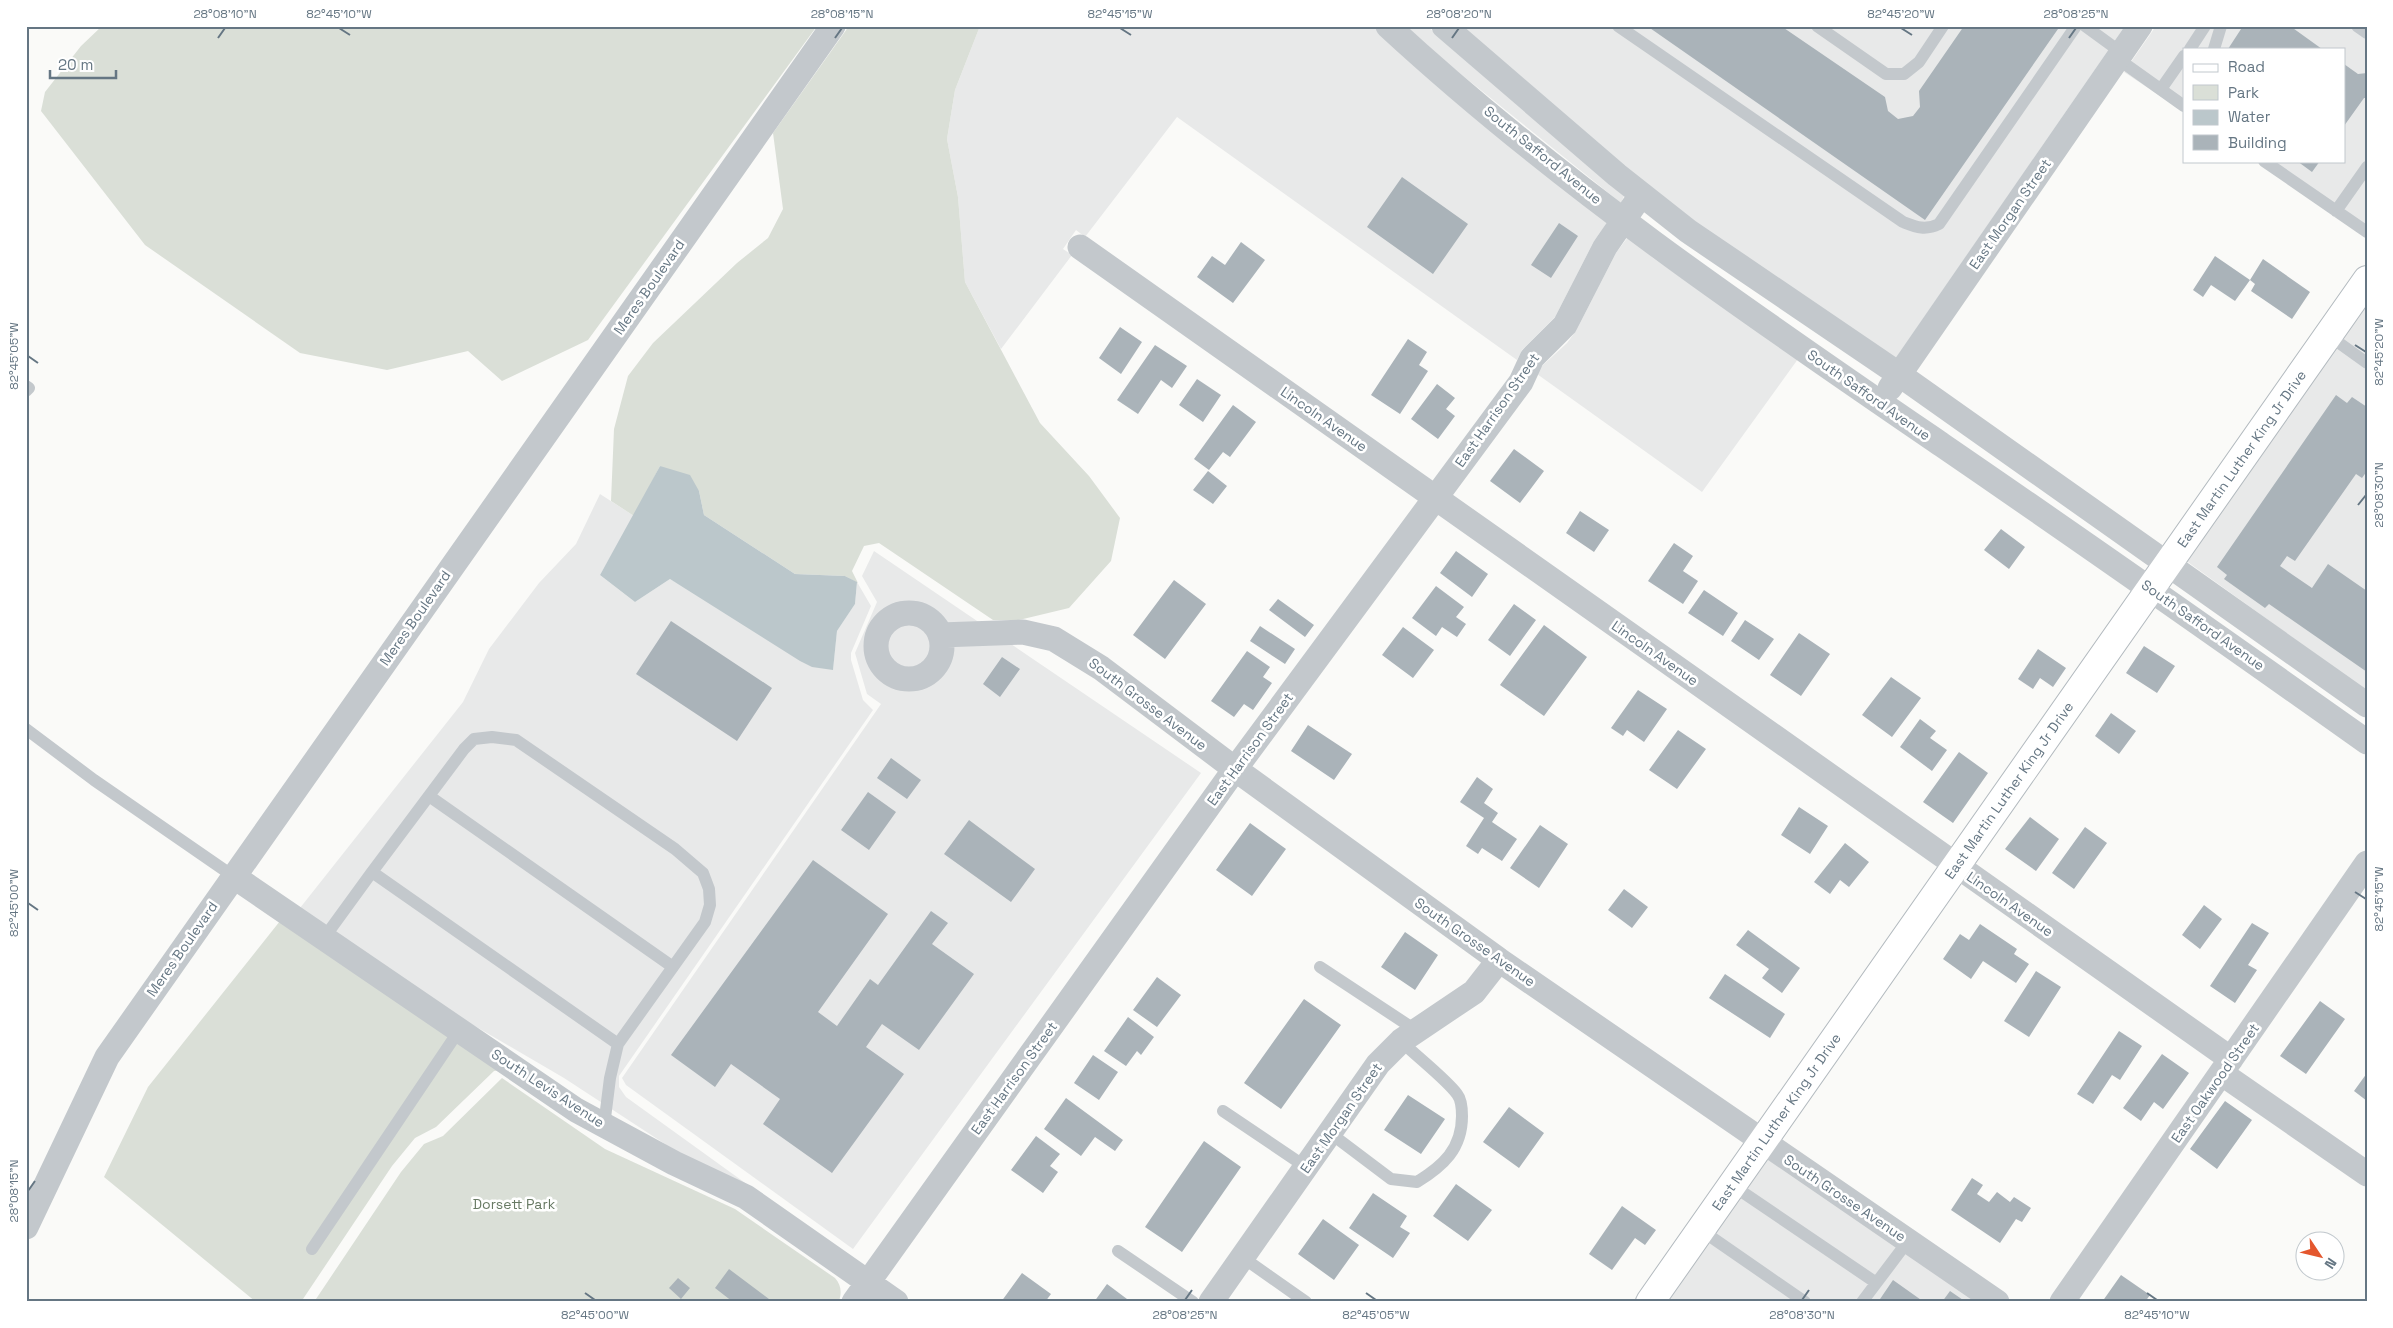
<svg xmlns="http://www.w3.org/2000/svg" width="2393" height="1328" font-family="'Space Grotesk',sans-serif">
  <rect width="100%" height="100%" fill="#fafaf8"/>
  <path fill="#e8e9e9" d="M 980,26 L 1372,26 L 1608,221 L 1594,241 L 1555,317 L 1522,350 L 1517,360 L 1177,117 L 1085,237 L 1076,230 L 1063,249 L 1072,255 L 1001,349 L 965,282 L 958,197 L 947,139 L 955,90 Z
    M 1405,26 L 1427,26 L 1624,196 L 1621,203 L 1452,67 Z
    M 1461,26 L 2125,26 L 1896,358 L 1695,222 L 1648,186 Z
    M 2156,26 L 2367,26 L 2367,235 L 2257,161 L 2344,161 L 2344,49 L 2184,49 L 2184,112 L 2124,72 Z
    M 1628,237 L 1653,258 L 1798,359 L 1702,492 L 1537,374 L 1542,366 L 1567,343 L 1576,331 L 1616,253 Z
    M 2367,302 L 2367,691 L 2185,560 Z
    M 600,494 L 634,516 L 600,575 L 635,602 L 670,579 L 833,669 L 837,631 L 855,604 L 857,582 L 871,606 L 851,653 L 851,660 L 863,700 L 873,710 L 619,1076 L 619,1087 L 626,1097 L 755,1190 L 691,1161 L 564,1078 L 468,1022 L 300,908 L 463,702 L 489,649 L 539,583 L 576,544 Z
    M 874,551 L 1201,773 L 853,1249 L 626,1085 L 622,1078 L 881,704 L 867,694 L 855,653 L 877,602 L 862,576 Z
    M 1768,1159 L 1977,1302 L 1666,1302 Z"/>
  <path fill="#dadfd7" d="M 102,26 L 817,26 L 588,340 L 502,381 L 468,351 L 387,370 L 300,353 L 145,245 L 41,111 L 45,92 L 81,46 Z
    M 849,26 L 980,26 L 955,90 L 947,139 L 958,197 L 965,282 L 1040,423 L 1089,476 L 1120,518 L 1111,561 L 1069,608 L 1019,620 L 993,620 L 879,543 L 864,546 L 852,571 L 858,583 L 845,576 L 795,574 L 704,515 L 699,491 L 660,466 L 634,516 L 611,501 L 614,429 L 628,376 L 653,343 L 737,263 L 768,238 L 783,209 L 773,133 Z
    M 280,921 L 500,1070 L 494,1071 L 436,1127 L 415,1138 L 392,1166 L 301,1302 L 256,1302 L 104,1177 L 148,1087 Z
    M 502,1078 L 605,1149 L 735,1209 L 835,1278 C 841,1285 842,1292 839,1301 L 314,1302 L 401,1172 L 424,1144 L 443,1136 Z"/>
  <path fill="#bbc7cb" d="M 660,466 L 690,475 L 699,491 L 704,515 L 795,574 L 845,576 L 857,582 L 855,604 L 837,631 L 833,670 L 812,667 L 800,661 L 670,579 L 635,602 L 600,575 Z"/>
  <path fill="#aab3b9" d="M 1647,26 L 1781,26 L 1885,97 L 1888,111 L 1898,119 L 1913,116 L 1920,107 L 1919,91 L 1964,26 L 2054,26 L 2058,29 L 1925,220 Z
    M 2243,26 L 2290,26 L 2322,49 L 2228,49 Z
    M 2344,64 L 2358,74 L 2367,73 L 2367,98 L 2364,98 L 2344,126 Z
    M 2297,161 L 2320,161 L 2312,172 Z
    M 1402,177 L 1468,224 L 1433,274 L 1367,227 Z
    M 1559,223 L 1578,236 L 1551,278 L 1531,265 Z
    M 1241,242 L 1265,260 L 1233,303 L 1197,277 L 1212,256 L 1225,265 Z
    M 2215,256 L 2250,280 L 2235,301 L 2211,285 L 2203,297 L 2193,290 Z
    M 2263,259 L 2310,292 L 2292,319 L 2251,291 L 2255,284 L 2250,280 Z
    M 1120,327 L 1142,342 L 1121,374 L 1099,358 Z
    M 1408,339 L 1427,352 L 1419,365 L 1428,371 L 1400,414 L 1371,395 Z
    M 1155,345 L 1187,366 L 1172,388 L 1161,380 L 1138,414 L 1117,400 Z
    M 1197,379 L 1221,395 L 1203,422 L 1179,405 Z
    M 1437,384 L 1455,398 L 1446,409 L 1455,416 L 1438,439 L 1411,419 Z
    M 2336,395 L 2347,403 L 2352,397 L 2367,407 L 2367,471 L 2362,478 L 2356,474 L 2295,561 L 2287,556 L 2280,566 L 2312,588 L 2328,564 L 2367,591 L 2367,672 L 2269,604 L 2265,608 L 2224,579 L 2227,575 L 2217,567 Z
    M 1233,405 L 1256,422 L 1230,457 L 1223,452 L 1209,470 L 1194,459 Z
    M 1514,449 L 1544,471 L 1520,503 L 1490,481 Z
    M 1208,471 L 1227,486 L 1213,504 L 1193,490 Z
    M 1580,511 L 1609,530 L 1594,552 L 1566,533 Z
    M 2001,529 L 2025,547 L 2009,569 L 1984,550 Z
    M 1674,543 L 1693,556 L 1683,571 L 1698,581 L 1683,604 L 1648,581 Z
    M 1456,551 L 1488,574 L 1472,597 L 1440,573 Z
    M 1174,580 L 1206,604 L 1165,659 L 1133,635 Z
    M 1436,586 L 1464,607 L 1456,617 L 1466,624 L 1457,637 L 1442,627 L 1436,636 L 1412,618 Z
    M 1704,590 L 1738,613 L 1723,636 L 1688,613 Z
    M 1278,599 L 1314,625 L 1305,637 L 1269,610 Z
    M 1514,604 L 1536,620 L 1510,656 L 1488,640 Z
    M 1745,620 L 1774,639 L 1759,660 L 1731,641 Z
    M 671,621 L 772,688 L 737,741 L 636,674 Z
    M 1544,625 L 1587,657 L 1544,716 L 1500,685 Z
    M 1260,626 L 1295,649 L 1285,664 L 1250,641 Z
    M 1403,627 L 1434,650 L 1413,678 L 1382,655 Z
    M 1799,633 L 1830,654 L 1801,696 L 1770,675 Z
    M 2144,646 L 2175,666 L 2157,693 L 2126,673 Z
    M 2038,649 L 2066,668 L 2053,687 L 2040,678 L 2033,689 L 2018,679 Z
    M 1247,651 L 1270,667 L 1263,677 L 1272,683 L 1253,710 L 1244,704 L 1234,717 L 1211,701 Z
    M 1002,657 L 1020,669 L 1000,697 L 983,684 Z
    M 1891,677 L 1921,698 L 1892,737 L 1862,715 Z
    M 1638,690 L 1667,709 L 1644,742 L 1627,730 L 1623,736 L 1611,728 Z
    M 2111,713 L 2136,731 L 2119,754 L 2095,736 Z
    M 1920,719 L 1936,731 L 1930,738 L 1947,750 L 1932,771 L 1900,747 Z
    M 1308,725 L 1352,754 L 1334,780 L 1291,751 Z
    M 1678,730 L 1706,749 L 1677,789 L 1649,770 Z
    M 1959,752 L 1988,773 L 1953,823 L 1923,802 Z
    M 891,758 L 921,780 L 907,799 L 877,778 Z
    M 1477,777 L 1493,789 L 1484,803 L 1498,813 L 1492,822 L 1517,839 L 1502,861 L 1482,848 L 1478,854 L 1466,846 L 1484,818 L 1460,802 Z
    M 868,792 L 896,812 L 869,850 L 841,830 Z
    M 1799,807 L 1828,826 L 1810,854 L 1781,835 Z
    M 2030,817 L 2059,839 L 2036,871 L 2005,849 Z
    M 969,820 L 1035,869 L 1011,902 L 944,854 Z
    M 1250,823 L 1286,849 L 1252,896 L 1216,870 Z
    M 1540,825 L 1568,844 L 1539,888 L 1510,868 Z
    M 2085,827 L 2107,843 L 2074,889 L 2052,873 Z
    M 1845,843 L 1869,862 L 1849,887 L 1840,880 L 1830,894 L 1814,882 Z
    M 813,860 L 888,914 L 818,1012 L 837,1026 L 870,979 L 878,985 L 931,911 L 948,923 L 932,944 L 974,974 L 919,1050 L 882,1024 L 866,1047 L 904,1074 L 832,1173 L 763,1124 L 780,1099 L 731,1064 L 715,1087 L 671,1055 Z
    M 1624,889 L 1648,907 L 1632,928 L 1608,910 Z
    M 2204,905 L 2222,919 L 2200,949 L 2182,935 Z
    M 2252,923 L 2269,933 L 2248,965 L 2257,970 L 2235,1003 L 2210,986 Z
    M 1980,924 L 2017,949 L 2014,954 L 2029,964 L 2016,983 L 1983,961 L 1971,979 L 1943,959 L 1960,934 L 1969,940 Z
    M 1748,930 L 1800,968 L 1782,993 L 1762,978 L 1769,969 L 1736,945 Z
    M 1405,932 L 1438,955 L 1415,990 L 1381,967 Z
    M 2036,971 L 2061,987 L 2029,1037 L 2004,1021 Z
    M 1725,974 L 1785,1014 L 1770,1038 L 1709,998 Z
    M 1157,977 L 1181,995 L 1157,1027 L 1133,1010 Z
    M 1304,999 L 1341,1025 L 1281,1109 L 1244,1083 Z
    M 2320,1001 L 2345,1019 L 2306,1074 L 2280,1056 Z
    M 1128,1017 L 1154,1037 L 1141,1055 L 1137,1051 L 1126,1066 L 1104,1051 Z
    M 2119,1031 L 2142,1046 L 2120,1080 L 2112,1075 L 2093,1104 L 2077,1094 Z
    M 2162,1054 L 2189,1073 L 2163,1109 L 2154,1102 L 2141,1121 L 2123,1108 Z
    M 1093,1055 L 1118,1072 L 1099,1100 L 1074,1083 Z
    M 2367,1073 L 2367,1101 L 2354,1091 Z
    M 1408,1095 L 1445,1119 L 1421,1154 L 1384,1130 Z
    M 1066,1098 L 1123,1140 L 1115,1151 L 1095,1137 L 1081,1156 L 1044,1129 Z
    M 2225,1101 L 2252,1120 L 2217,1169 L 2190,1149 Z
    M 1509,1107 L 1544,1133 L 1519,1168 L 1483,1142 Z
    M 1036,1136 L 1060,1154 L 1050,1166 L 1058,1172 L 1043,1193 L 1011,1170 Z
    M 1204,1141 L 1241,1167 L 1182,1252 L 1145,1227 Z
    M 1972,1178 L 1983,1185 L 1977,1194 L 1989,1202 L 1997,1192 L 2010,1202 L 2014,1197 L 2031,1208 L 2022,1222 L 2016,1219 L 2000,1243 L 1951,1210 Z
    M 1456,1184 L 1492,1210 L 1468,1241 L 1433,1216 Z
    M 1373,1193 L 1407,1216 L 1400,1227 L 1410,1233 L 1393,1258 L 1349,1228 Z
    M 1622,1206 L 1656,1230 L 1645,1245 L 1635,1238 L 1612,1270 L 1589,1254 Z
    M 1323,1219 L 1359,1245 L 1334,1280 L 1298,1254 Z
    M 729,1269 L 773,1302 L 733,1302 L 715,1288 Z
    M 1022,1273 L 1051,1294 L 1045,1302 L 1001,1302 Z
    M 2121,1275 L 2150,1295 L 2145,1302 L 2102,1302 Z
    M 678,1278 L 690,1288 L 681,1299 L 669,1288 Z
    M 1893,1280 L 1924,1302 L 1878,1302 Z
    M 1107,1284 L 1131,1302 L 1094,1302 Z
    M 1950,1291 L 1966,1302 L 1942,1302 Z"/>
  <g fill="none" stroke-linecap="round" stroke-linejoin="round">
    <defs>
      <g id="secondary">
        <path id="s1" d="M 1650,1302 L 2367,280"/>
      </g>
    </defs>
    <use href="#secondary" stroke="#b3babf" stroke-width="30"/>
    <path stroke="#c3c8cc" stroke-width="12" d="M 1618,26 L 1903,222 C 1916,227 1925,231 1939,224 L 2076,26
      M 1817,26 L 1886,74 L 1904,74 L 1919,62 L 1943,26
      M 2085,26 L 2122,53
      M 2357,26 L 2367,33
      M 2190,49 L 2205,26
      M 2214,49 L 2221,26
      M 2118,59 L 2184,106
      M 2161,89 L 2184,56
      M 2264,161 L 2367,232
      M 2336,211 L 2367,167
      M 2328,335 L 2367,363
      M 26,386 L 29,388 L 26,391
      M 26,729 L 94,780 L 233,876
      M 429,796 L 673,967
      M 372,872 L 464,749 L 474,739 L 492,737 L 516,740 L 675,849 L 703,873 L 709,889 L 710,905 L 705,922 L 618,1044
      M 324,938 L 372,872 L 618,1044 L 610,1078 L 604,1126
      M 1320,967 L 1417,1031
      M 1223,1111 L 1306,1167
      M 1330,1133 L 1391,1179 L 1417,1182 C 1443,1166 1462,1149 1462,1116 C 1462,1110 1461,1099 1457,1094 C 1446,1079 1416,1056 1401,1041
      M 1732,1185 L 1875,1282
      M 1701,1230 L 1805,1302
      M 312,1249 L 460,1029
      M 1118,1251 L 1193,1302
      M 1242,1257 L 1306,1302
      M 1862,1302 L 1908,1241"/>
    <path stroke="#c3c8cc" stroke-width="25" d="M 1388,26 C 1558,183 1752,315 1942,445 C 2085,543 2226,642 2367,742
      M 1444,26 L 1617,175 L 1688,231 L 1900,375 L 2367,705
      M 1080,247 L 2231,1059
      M 1890,388 L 2140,26
      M876 646a33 33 0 1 1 66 0a33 33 0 1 1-66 0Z
      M 940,635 L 1023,632 L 1054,639 L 1101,668 L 1235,769 L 1499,960 L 1997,1302
      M 233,876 L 576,1110 L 674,1163 L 746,1197 L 896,1302
      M 2221,1073 L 2367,1174
      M 26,1227 L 107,1057 L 833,26
      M 854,1302 L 1235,769 L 1521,382 L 1532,358 L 1565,325 L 1605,247 L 1641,195
      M 1211,1302 L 1378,1064 L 1401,1041 L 1474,992 L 1499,960
      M 2062,1302 L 2367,863"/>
    <use href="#secondary" stroke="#fff" stroke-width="28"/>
  </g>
  <path fill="none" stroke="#657683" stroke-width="2" d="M 339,28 L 350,35M 1120,28 L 1131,35M 1901,28 L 1912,35M 218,38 L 225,28M 835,38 L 842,28M 1452,38 L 1459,28M 2069,38 L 2076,28M 2355,345 L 2366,352M 28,356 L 38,363M 2358,505 L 2366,495M 2355,892 L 2366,899M 28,903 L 38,910M 28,1191 L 35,1181M 585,1293 L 595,1300M 1366,1293 L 1376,1300M 2147,1293 L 2157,1300M 1185,1300 L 1192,1290M 1802,1300 L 1809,1290"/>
  <g text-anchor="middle" stroke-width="5" stroke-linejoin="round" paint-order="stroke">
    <g font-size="14" fill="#657683" stroke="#fff">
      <text transform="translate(1543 155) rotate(39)" y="5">South Safford Avenue</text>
      <text transform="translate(2010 214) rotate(-55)" y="5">East Morgan Street</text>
      <text transform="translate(649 287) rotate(-55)" y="5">Meres Boulevard</text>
      <text transform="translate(1869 395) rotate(35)" y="5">South Safford Avenue</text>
      <text transform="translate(1497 410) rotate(-55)" y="5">East Harrison Street</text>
      <text transform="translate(1324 419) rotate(35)" y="5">Lincoln Avenue</text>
      <text dy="5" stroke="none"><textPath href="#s1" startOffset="1030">East Martin Luther King Jr Drive</textPath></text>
      <text transform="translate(415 618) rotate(-55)" y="5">Meres Boulevard</text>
      <text transform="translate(2203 625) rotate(35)" y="5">South Safford Avenue</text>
      <text transform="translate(1655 653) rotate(35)" y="5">Lincoln Avenue</text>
      <text transform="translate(1148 704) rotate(37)" y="5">South Grosse Avenue</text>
      <text transform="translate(1250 749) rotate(-54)" y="5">East Harrison Street</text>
      <text dy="5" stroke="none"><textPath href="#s1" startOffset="625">East Martin Luther King Jr Drive</textPath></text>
      <text transform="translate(2010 904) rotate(35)" y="5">Lincoln Avenue</text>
      <text transform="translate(1475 942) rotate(35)" y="5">South Grosse Avenue</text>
      <text transform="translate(182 949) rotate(-55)" y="5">Meres Boulevard</text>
      <text transform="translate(1014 1078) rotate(-54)" y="5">East Harrison Street</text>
      <text transform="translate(2215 1083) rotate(-55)" y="5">East Oakwood Street</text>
      <text transform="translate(548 1088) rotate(33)" y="5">South Levis Avenue</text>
      <text transform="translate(1341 1118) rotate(-55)" y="5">East Morgan Street</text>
      <text dy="5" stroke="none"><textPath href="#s1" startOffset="220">East Martin Luther King Jr Drive</textPath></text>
      <text transform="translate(1845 1198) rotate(34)" y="5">South Grosse Avenue</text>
    </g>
    <g font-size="14" fill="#687a64" stroke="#fff">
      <text x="514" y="1209">Dorsett Park</text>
    </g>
  </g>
  <rect width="2393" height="1328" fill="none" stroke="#ffffff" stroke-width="55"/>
  <rect x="2183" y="48" width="162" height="115" fill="#ffffff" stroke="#c1c8cd"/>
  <rect x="2193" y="64" width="25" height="8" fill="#ffffff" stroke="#c1c8cd"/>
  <text x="2228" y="72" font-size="15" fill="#657683">Road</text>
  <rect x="2193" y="85" width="25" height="15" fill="#dadfd7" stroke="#c1c8cd"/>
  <text x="2228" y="98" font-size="15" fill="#657683">Park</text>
  <rect x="2193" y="110" width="25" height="15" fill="#bbc7cb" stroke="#c1c8cd"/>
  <text x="2228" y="122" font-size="15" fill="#657683">Water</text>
  <rect x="2193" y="135" width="25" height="15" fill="#aab3b9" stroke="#c1c8cd"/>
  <text x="2228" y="148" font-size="15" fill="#657683">Building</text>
  <g transform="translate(2320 1256) rotate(125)"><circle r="24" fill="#ffffff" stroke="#c1c8cd"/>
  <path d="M0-4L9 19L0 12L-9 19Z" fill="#e4572e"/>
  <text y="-8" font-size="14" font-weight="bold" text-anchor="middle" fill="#657683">N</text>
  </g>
  <path d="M50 70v8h66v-8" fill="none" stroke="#657683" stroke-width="2.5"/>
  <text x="58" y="70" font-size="15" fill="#657683" stroke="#ffffff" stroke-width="4" paint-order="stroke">20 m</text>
  <rect x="28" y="28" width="2338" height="1272" fill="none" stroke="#657683" stroke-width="2"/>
  <g font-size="12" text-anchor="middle" fill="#657683">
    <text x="225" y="18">28°08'10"N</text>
    <text x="339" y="18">82°45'10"W</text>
    <text x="842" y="18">28°08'15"N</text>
    <text x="1120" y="18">82°45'15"W</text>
    <text x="1459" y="18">28°08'20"N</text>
    <text x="1901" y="18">82°45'20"W</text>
    <text x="2076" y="18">28°08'25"N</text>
    <text transform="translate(2379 352) rotate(-90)" y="4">82°45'20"W</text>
    <text transform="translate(14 356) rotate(-90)" y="4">82°45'05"W</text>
    <text transform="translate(2379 495) rotate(-90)" y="4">28°08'30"N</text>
    <text transform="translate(2379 899) rotate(-90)" y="4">82°45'15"W</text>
    <text transform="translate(14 903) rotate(-90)" y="4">82°45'00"W</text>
    <text transform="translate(14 1191) rotate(-90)" y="4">28°08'15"N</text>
    <text x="595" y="1319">82°45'00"W</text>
    <text x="1185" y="1319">28°08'25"N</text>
    <text x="1376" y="1319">82°45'05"W</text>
    <text x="1802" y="1319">28°08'30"N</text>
    <text x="2157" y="1319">82°45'10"W</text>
  </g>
</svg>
